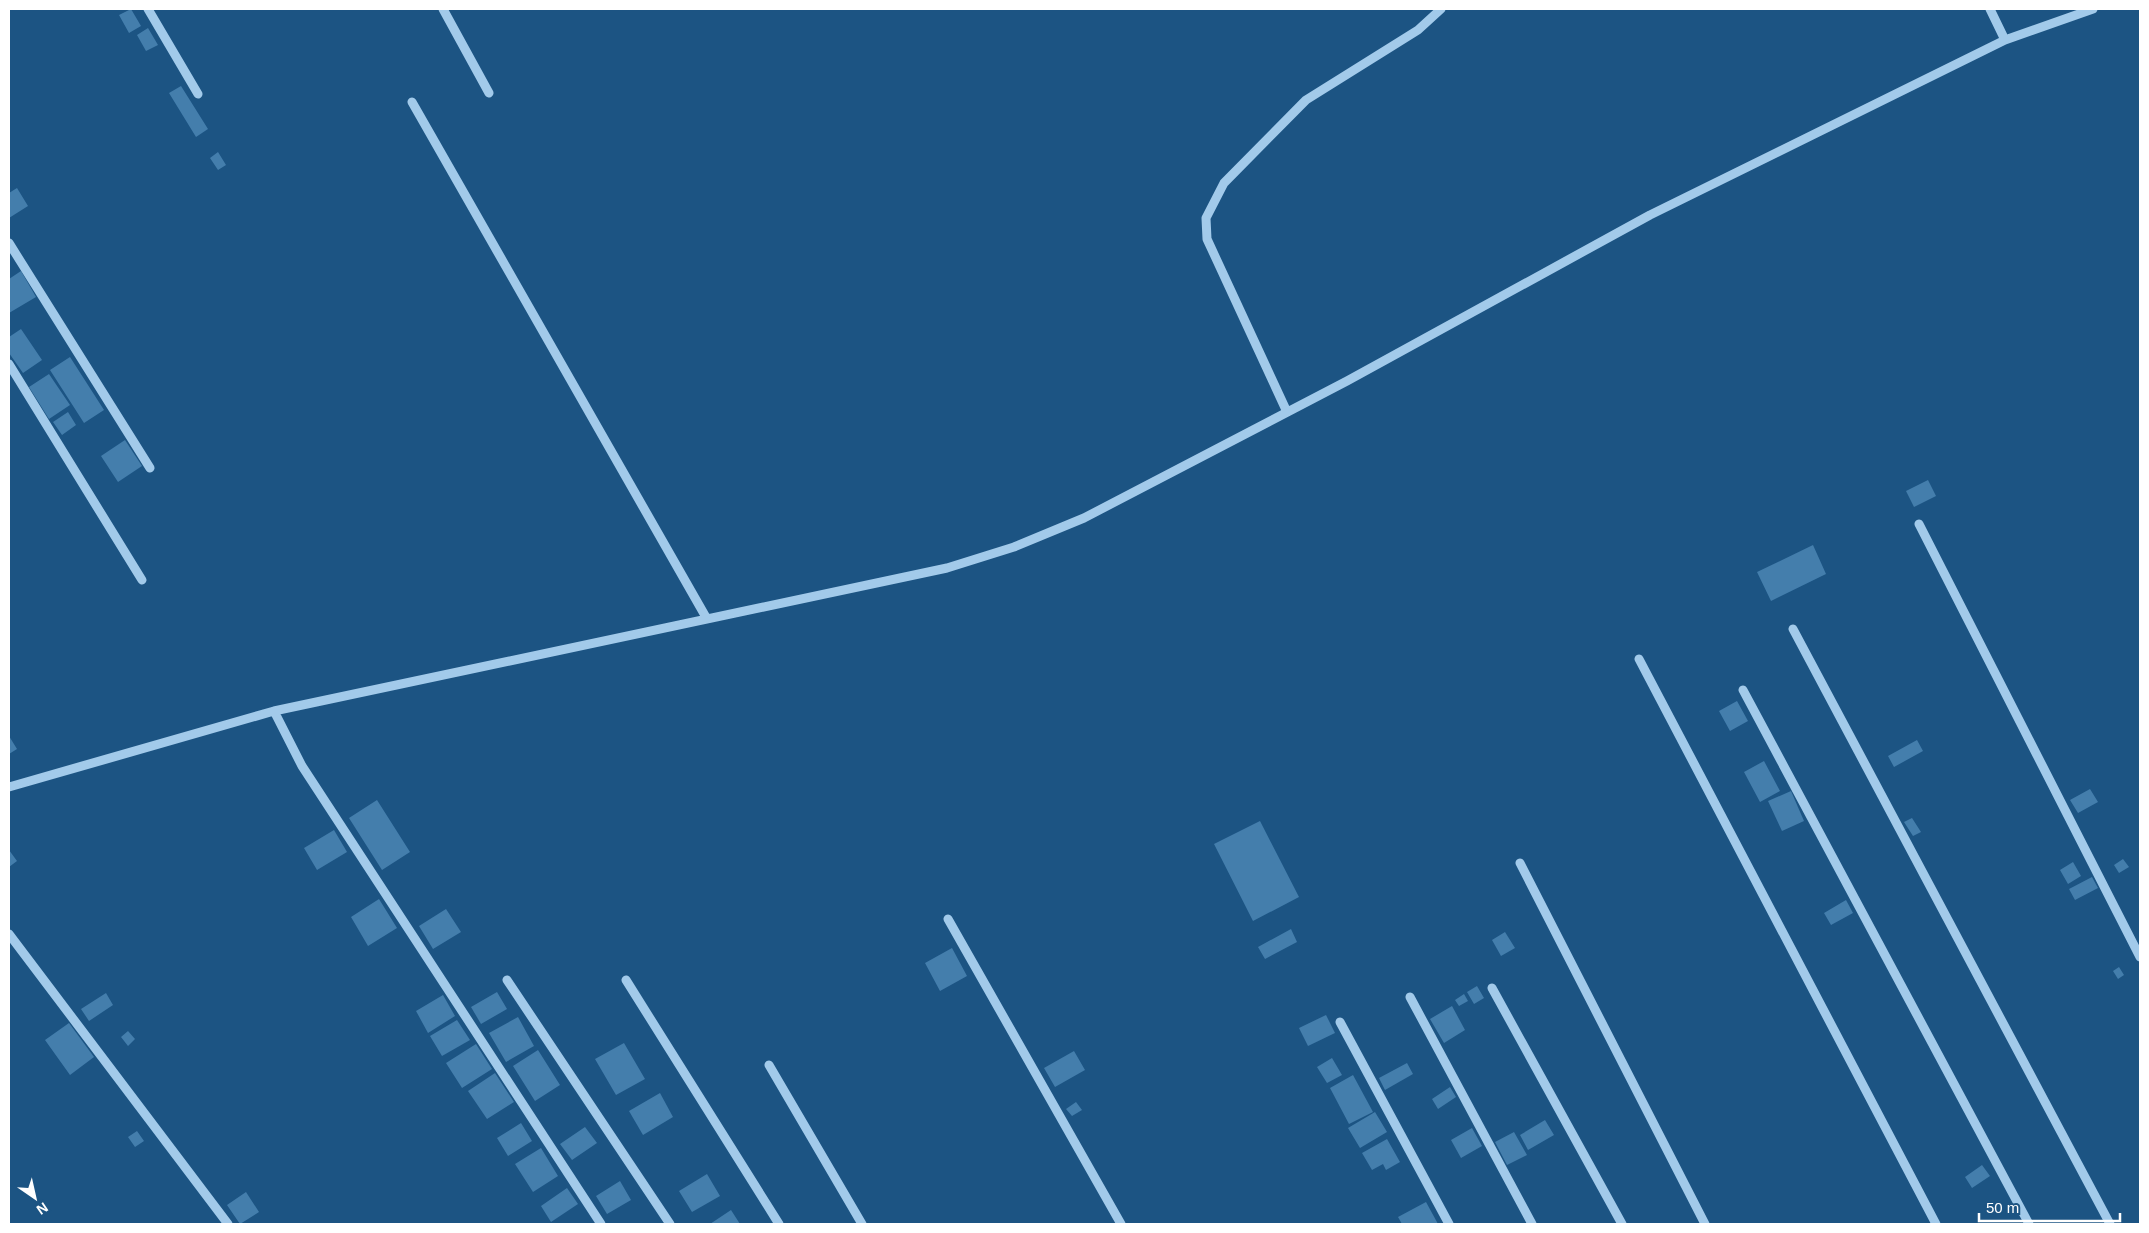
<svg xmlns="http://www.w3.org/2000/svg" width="2149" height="1233" font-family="Helvetica,sans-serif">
  <rect width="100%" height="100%" fill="#1c5483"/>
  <path fill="#447eac" d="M 131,9 L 141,26 L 129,33 L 119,15 Z
    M 148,28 L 158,45 L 146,51 L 137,35 Z
    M 181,86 L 208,129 L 196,137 L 169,93 Z
    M 218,152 L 226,165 L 218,170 L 210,158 Z
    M 17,188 L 28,206 L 9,218 L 9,193 Z
    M 21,271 L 36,297 L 9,313 L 9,279 Z
    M 21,329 L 42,360 L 23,373 L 9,353 L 9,337 Z
    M 70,357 L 104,410 L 84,423 L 50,370 Z
    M 49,374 L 70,405 L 49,419 L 29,387 Z
    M 68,412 L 76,425 L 62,435 L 53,422 Z
    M 125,440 L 142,466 L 118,482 L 101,456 Z
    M 1928,480 L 1936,496 L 1914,507 L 1906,491 Z
    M 1813,545 L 1826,574 L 1771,601 L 1757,572 Z
    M 1737,701 L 1748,721 L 1730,731 L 1719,711 Z
    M 9,736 L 17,749 L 9,754 Z
    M 1917,740 L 1923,751 L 1894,767 L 1888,756 Z
    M 1764,761 L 1780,791 L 1760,802 L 1744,772 Z
    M 2090,789 L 2098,802 L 2078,813 L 2070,800 Z
    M 1791,791 L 1804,821 L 1782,831 L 1768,801 Z
    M 377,800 L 410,852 L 382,870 L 349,818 Z
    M 1912,818 L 1921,832 L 1913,836 L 1904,822 Z
    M 1260,821 L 1299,897 L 1253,921 L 1214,844 Z
    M 334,830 L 347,852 L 317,870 L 304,848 Z
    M 9,850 L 17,861 L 9,867 Z
    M 2123,859 L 2129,867 L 2119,873 L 2114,865 Z
    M 2073,862 L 2081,876 L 2068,884 L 2060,870 Z
    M 2092,877 L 2098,888 L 2075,900 L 2069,889 Z
    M 379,899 L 397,928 L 368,946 L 351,917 Z
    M 1846,900 L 1853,913 L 1831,925 L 1824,913 Z
    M 446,909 L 461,932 L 433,949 L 419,926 Z
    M 1291,929 L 1297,942 L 1265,959 L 1258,947 Z
    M 1505,932 L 1515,948 L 1501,956 L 1492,940 Z
    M 952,948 L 967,976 L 940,991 L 925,963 Z
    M 2119,967 L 2124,975 L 2118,979 L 2113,971 Z
    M 1477,986 L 1484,998 L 1474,1004 L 1467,992 Z
    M 497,992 L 507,1009 L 481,1024 L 471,1007 Z
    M 106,993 L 113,1005 L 89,1021 L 81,1009 Z
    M 1464,994 L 1468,1001 L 1459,1006 L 1455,1000 Z
    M 443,995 L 455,1016 L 428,1033 L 416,1011 Z
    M 1452,1006 L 1465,1030 L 1444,1043 L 1430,1019 Z
    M 1326,1015 L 1335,1033 L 1308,1046 L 1299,1028 Z
    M 518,1017 L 534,1046 L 506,1062 L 489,1033 Z
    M 457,1020 L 470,1040 L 442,1056 L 430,1036 Z
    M 69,1023 L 94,1057 L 70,1075 L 45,1040 Z
    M 128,1031 L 135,1039 L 128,1046 L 121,1037 Z
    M 624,1043 L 645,1079 L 616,1095 L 595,1059 Z
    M 476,1044 L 492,1069 L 462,1088 L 446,1063 Z
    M 538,1050 L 560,1085 L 535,1101 L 513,1066 Z
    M 1074,1051 L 1085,1070 L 1055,1087 L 1044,1068 Z
    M 1332,1058 L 1342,1075 L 1327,1083 L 1317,1067 Z
    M 1407,1063 L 1413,1074 L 1385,1090 L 1379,1078 Z
    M 495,1073 L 514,1102 L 487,1119 L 468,1091 Z
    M 1353,1075 L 1373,1112 L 1349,1124 L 1330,1088 Z
    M 1450,1087 L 1456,1097 L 1438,1109 L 1432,1099 Z
    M 660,1093 L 673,1117 L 643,1135 L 629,1111 Z
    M 1076,1102 L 1082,1110 L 1072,1116 L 1066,1109 Z
    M 1375,1112 L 1387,1132 L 1360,1148 L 1348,1128 Z
    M 1545,1120 L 1554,1135 L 1528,1150 L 1520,1135 Z
    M 521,1123 L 532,1141 L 508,1156 L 497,1138 Z
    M 585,1127 L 597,1143 L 572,1160 L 560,1144 Z
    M 1472,1128 L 1482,1146 L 1461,1158 L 1451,1140 Z
    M 137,1131 L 144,1141 L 135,1147 L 128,1137 Z
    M 1514,1132 L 1527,1155 L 1507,1165 L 1495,1142 Z
    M 1387,1139 L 1400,1162 L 1386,1170 L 1383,1164 L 1372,1170 L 1362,1153 Z
    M 541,1148 L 558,1176 L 533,1192 L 515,1164 Z
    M 1982,1165 L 1990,1176 L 1972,1188 L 1965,1177 Z
    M 707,1174 L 720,1196 L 692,1212 L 679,1191 Z
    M 620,1181 L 631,1200 L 607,1214 L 596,1196 Z
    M 567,1188 L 578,1204 L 551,1222 L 541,1206 Z
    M 246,1192 L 259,1212 L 240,1224 L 227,1205 Z
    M 1426,1202 L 1438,1224 L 1402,1224 L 1398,1217 Z
    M 731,1210 L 740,1224 L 710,1224 Z"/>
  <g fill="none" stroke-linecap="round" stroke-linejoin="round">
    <path stroke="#a2caea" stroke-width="9" d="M 148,9 L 198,94
      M 443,9 L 489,93
      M 1990,9 L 2005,40
      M 412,102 L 707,619
      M 9,243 L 150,468
      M 9,364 L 142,580
      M 1287,412 L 1207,239 L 1206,218 L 1224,183 L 1306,100 L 1418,30 L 1441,9
      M 1919,524 L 2140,957
      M 1793,629 L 2110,1224
      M 1639,659 L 1936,1224
      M 1743,690 L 2029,1224
      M 274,711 L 302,766 L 601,1224
      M 9,787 L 274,711 L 947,568 L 1014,547 L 1084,518 L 1347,381 L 1650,215 L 2005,40 L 2093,9
      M 1520,863 L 1705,1224
      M 948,919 L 1121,1224
      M 9,934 L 228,1224
      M 507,980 L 670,1224
      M 626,980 L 779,1224
      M 1492,988 L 1622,1224
      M 1410,997 L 1532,1224
      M 1340,1022 L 1449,1224
      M 769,1065 L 862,1224"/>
  </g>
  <rect width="2149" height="1233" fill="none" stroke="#ffffff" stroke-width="20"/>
  <g transform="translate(35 1198) rotate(146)" stroke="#1c5483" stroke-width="4" paint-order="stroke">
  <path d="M0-4L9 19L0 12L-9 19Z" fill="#ffffff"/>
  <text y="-8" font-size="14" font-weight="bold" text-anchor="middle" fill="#ffffff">N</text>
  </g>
  <path d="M1979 1213v8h141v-8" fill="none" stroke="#ffffff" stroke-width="2.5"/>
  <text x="1986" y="1213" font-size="15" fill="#ffffff" stroke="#1c5483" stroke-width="4" paint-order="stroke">50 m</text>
</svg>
